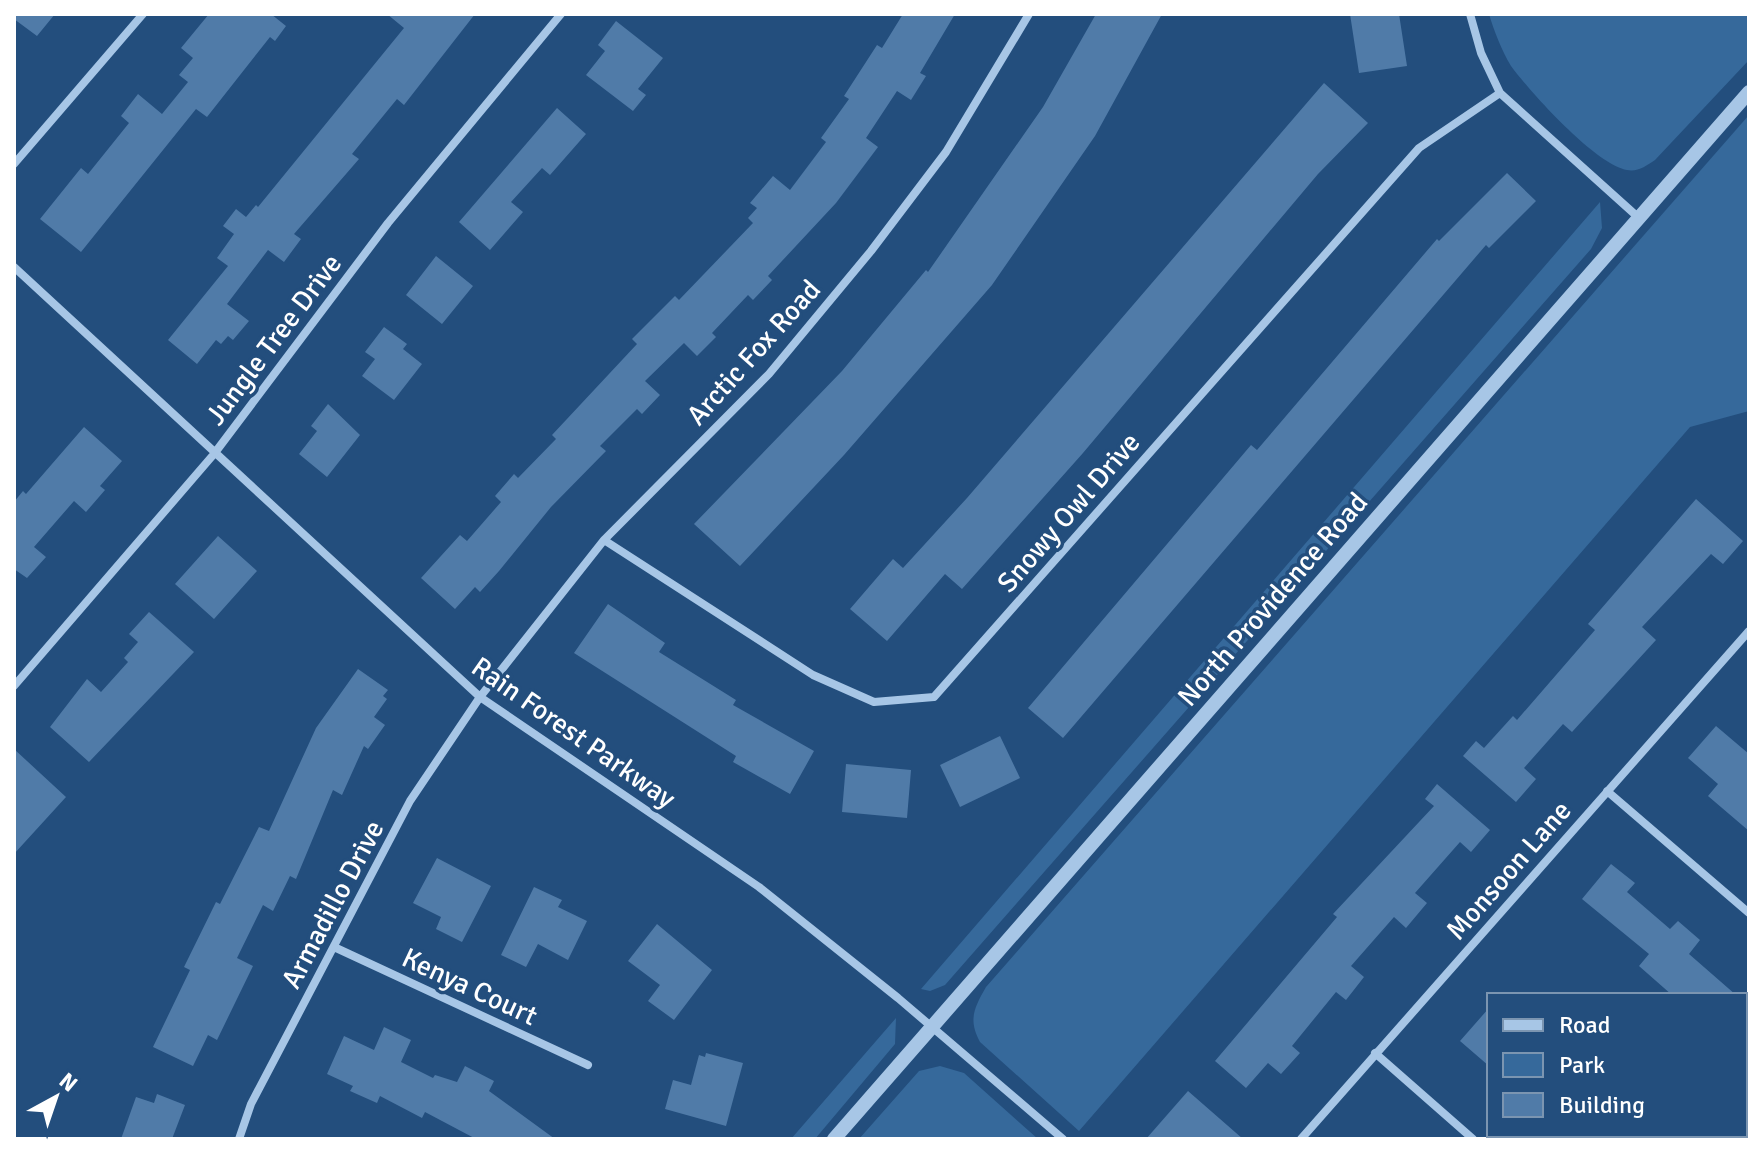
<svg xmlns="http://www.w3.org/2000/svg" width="1763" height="1153" font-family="Signika,sans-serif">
  <rect width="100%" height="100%" fill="#234e7d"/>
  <path fill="#36699b" d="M 1489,14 L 1749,14 L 1749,60 L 1655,160 C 1646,166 1638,172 1627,170 C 1596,165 1530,92 1511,66 C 1502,51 1494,31 1489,14 Z
    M 1749,115 L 1749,411 L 1690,427 L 1079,1131 L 980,1042 C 968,1020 974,1008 986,987 Z
    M 1600,202 L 1602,228 L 1591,249 L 945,985 L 930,991 L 921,989 Z
    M 896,1018 L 895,1044 L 815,1139 L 791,1139 Z
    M 940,1066 L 964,1073 L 1038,1139 L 859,1139 L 919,1071 Z"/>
  <path fill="#507ba8" d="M 14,14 L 55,14 L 37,36 L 14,19 Z
    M 209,14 L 271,14 L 286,26 L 275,41 L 270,37 L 207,117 L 196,109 L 81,252 L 40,219 L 81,168 L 88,174 L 129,123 L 121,116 L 138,94 L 162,114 L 188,82 L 179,75 L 193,58 L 181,48 Z
    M 387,14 L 475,14 L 404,105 L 397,99 L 352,154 L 359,159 L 294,234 L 301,239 L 284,262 L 268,250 L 227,304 L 249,321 L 233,340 L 228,336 L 221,344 L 216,340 L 197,364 L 168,340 L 228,266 L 217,258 L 234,234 L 223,226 L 236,209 L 246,217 L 256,205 L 258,207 L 404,28 Z
    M 903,14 L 955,14 L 920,73 L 926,76 L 911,100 L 897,91 L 866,138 L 878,147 L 836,203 L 768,276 L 772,280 L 753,300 L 748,295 L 712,333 L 716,337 L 697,356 L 684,343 L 645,381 L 660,395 L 642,414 L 637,409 L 600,446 L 606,451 L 551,507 L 499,571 L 480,592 L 475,587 L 455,609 L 421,578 L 460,535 L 467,541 L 501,502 L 495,496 L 514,474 L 518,478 L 556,439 L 552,435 L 637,344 L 632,339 L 675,296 L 679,300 L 753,223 L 748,218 L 757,208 L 750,203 L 773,176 L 790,190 L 826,142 L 821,138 L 849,99 L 844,96 L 877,45 L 882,48 Z
    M 1096,14 L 1162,14 L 1095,136 L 992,285 L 844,455 L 740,566 L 694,524 L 842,371 L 926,270 L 928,272 L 1043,107 Z
    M 1350,14 L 1399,14 L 1407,66 L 1359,73 Z
    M 616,21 L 663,58 L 638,89 L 646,95 L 633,111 L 586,75 L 605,51 L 598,45 Z
    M 1324,83 L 1368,123 L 1318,174 L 1083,453 L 962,589 L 945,574 L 887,641 L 850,609 L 893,559 L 903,568 L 967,498 Z
    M 557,108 L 586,134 L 550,175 L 542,168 L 511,202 L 523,212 L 490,250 L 459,222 Z
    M 1507,173 L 1536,201 L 1489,248 L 1486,245 L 1063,738 L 1028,708 L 1251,445 L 1257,450 L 1437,239 L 1439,241 Z
    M 436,256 L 473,286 L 442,324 L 406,295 Z
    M 384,327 L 407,344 L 403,349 L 422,364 L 394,400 L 362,376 L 375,359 L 365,352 Z
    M 328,404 L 360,435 L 327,477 L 299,454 L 317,431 L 311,426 Z
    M 84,427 L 122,461 L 100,486 L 105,490 L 86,512 L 74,501 L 34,547 L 46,557 L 27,578 L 14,569 L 14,502 L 23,491 L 26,494 Z
    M 1696,499 L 1743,541 L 1723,564 L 1711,554 L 1642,627 L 1656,640 L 1572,732 L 1563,724 L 1524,768 L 1536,779 L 1516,802 L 1463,756 L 1476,741 L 1484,748 L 1513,716 L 1517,720 L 1595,630 L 1588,624 Z
    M 218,536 L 257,571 L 214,619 L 175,584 Z
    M 608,604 L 665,643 L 659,652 L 736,700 L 733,705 L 814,751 L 790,794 L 733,762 L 736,756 L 574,653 Z
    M 149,612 L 194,652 L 89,762 L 50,727 L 87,679 L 101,692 L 128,662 L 124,658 L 138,642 L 129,634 Z
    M 358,669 L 388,690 L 383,696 L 387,699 L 374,717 L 385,725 L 368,749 L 364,746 L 342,795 L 333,790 L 296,879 L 290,876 L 273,911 L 263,905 L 237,958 L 253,966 L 217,1040 L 208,1035 L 193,1066 L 153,1047 L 190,970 L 184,967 L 216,902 L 220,904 L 259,827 L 269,831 L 316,728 Z
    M 1716,726 L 1749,754 L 1749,831 L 1708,796 L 1718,784 L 1688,758 Z
    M 1000,736 L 1020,778 L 960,807 L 940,765 Z
    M 14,749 L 66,797 L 14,854 Z
    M 846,764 L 911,770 L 907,818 L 842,812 Z
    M 1437,784 L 1490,830 L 1471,852 L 1460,842 L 1415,893 L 1427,903 L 1406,928 L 1394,917 L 1351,966 L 1364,977 L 1346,1000 L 1336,992 L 1292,1046 L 1300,1053 L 1281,1074 L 1268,1063 L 1246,1088 L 1215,1061 L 1337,917 L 1333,914 L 1434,806 L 1425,799 Z
    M 437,858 L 491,886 L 462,942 L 436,929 L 441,917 L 413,903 Z
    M 1611,864 L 1635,883 L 1627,892 L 1670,929 L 1678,921 L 1700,940 L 1689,954 L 1736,995 L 1672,995 L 1639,966 L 1649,954 L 1582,899 Z
    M 534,887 L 562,900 L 558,907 L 587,921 L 568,960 L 538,944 L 526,967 L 501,955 Z
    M 657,924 L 712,970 L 674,1020 L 648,1001 L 660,985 L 628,961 Z
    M 1489,1008 L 1489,1066 L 1460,1041 Z
    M 384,1027 L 411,1040 L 401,1062 L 433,1078 L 435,1075 L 457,1082 L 465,1066 L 494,1081 L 489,1091 L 555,1139 L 476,1139 L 425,1112 L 422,1118 L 380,1096 L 377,1103 L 350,1091 L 353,1086 L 327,1074 L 344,1036 L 374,1050 Z
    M 706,1053 L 743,1063 L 726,1126 L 665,1109 L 673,1080 L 691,1085 L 699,1055 L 705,1057 Z
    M 1188,1091 L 1243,1139 L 1146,1139 Z
    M 157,1094 L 185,1105 L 172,1139 L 121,1139 L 136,1097 L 154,1103 Z"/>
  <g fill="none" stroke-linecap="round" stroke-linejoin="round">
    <path stroke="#a7c6e6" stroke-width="8" d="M 1470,14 L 1481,53 L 1500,93 L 1639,218
      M 14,164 L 143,14
      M 14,267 L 480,697 L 759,887 L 898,998 L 1063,1139
      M 604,540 L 813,675 L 874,702 L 934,697 L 1419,148 L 1500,93
      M 14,686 L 214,454 L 388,223 L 561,14
      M 1607,791 L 1749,913
      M 334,947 L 588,1065
      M 1375,1053 L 1473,1139
      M 239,1139 L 251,1104 L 410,801 L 480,697 L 604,540 L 769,374 L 871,251 L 946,152 L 1029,14
      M 1301,1139 L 1749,631"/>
    <path stroke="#a7c6e6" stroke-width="14" d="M 834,1139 L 1749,92"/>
  </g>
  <g text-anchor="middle" stroke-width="7" stroke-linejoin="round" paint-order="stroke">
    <g font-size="28" fill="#fff" stroke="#234e7d">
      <text transform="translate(273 339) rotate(-53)" y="10">Jungle Tree Drive</text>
      <text transform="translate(753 352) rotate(-48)" y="10">Arctic Fox Road</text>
      <text transform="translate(1068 512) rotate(-49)" y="10">Snowy Owl Drive</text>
      <text transform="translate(1272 599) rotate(-49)" y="10">North Providence Road</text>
      <text transform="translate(574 732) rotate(35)" y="10">Rain Forest Parkway</text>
      <text transform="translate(1508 870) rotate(-49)" y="10">Monsoon Lane</text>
      <text transform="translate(332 904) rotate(-62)" y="10">Armadillo Drive</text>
      <text transform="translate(470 986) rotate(25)" y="10">Kenya Court</text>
    </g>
  </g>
  <rect width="1763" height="1153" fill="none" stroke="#ffffff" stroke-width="32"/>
  <rect x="1487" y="993" width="260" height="144" fill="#234e7d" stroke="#7b95b1" stroke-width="2"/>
  <rect x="1503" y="1019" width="40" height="12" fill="#a7c6e6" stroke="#7b95b1" stroke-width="2"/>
  <text x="1559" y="1033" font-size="24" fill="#ffffff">Road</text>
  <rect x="1503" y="1053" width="40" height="24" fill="#36699b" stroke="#7b95b1" stroke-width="2"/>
  <text x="1559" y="1073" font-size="24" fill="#ffffff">Park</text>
  <rect x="1503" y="1093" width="40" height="24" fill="#507ba8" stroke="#7b95b1" stroke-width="2"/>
  <text x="1559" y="1113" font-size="24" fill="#ffffff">Building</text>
  <g transform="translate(56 1097) rotate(40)" stroke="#234e7d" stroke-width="6" paint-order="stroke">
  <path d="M0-6L14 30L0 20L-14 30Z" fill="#ffffff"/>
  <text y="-12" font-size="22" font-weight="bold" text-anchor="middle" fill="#ffffff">N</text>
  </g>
</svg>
